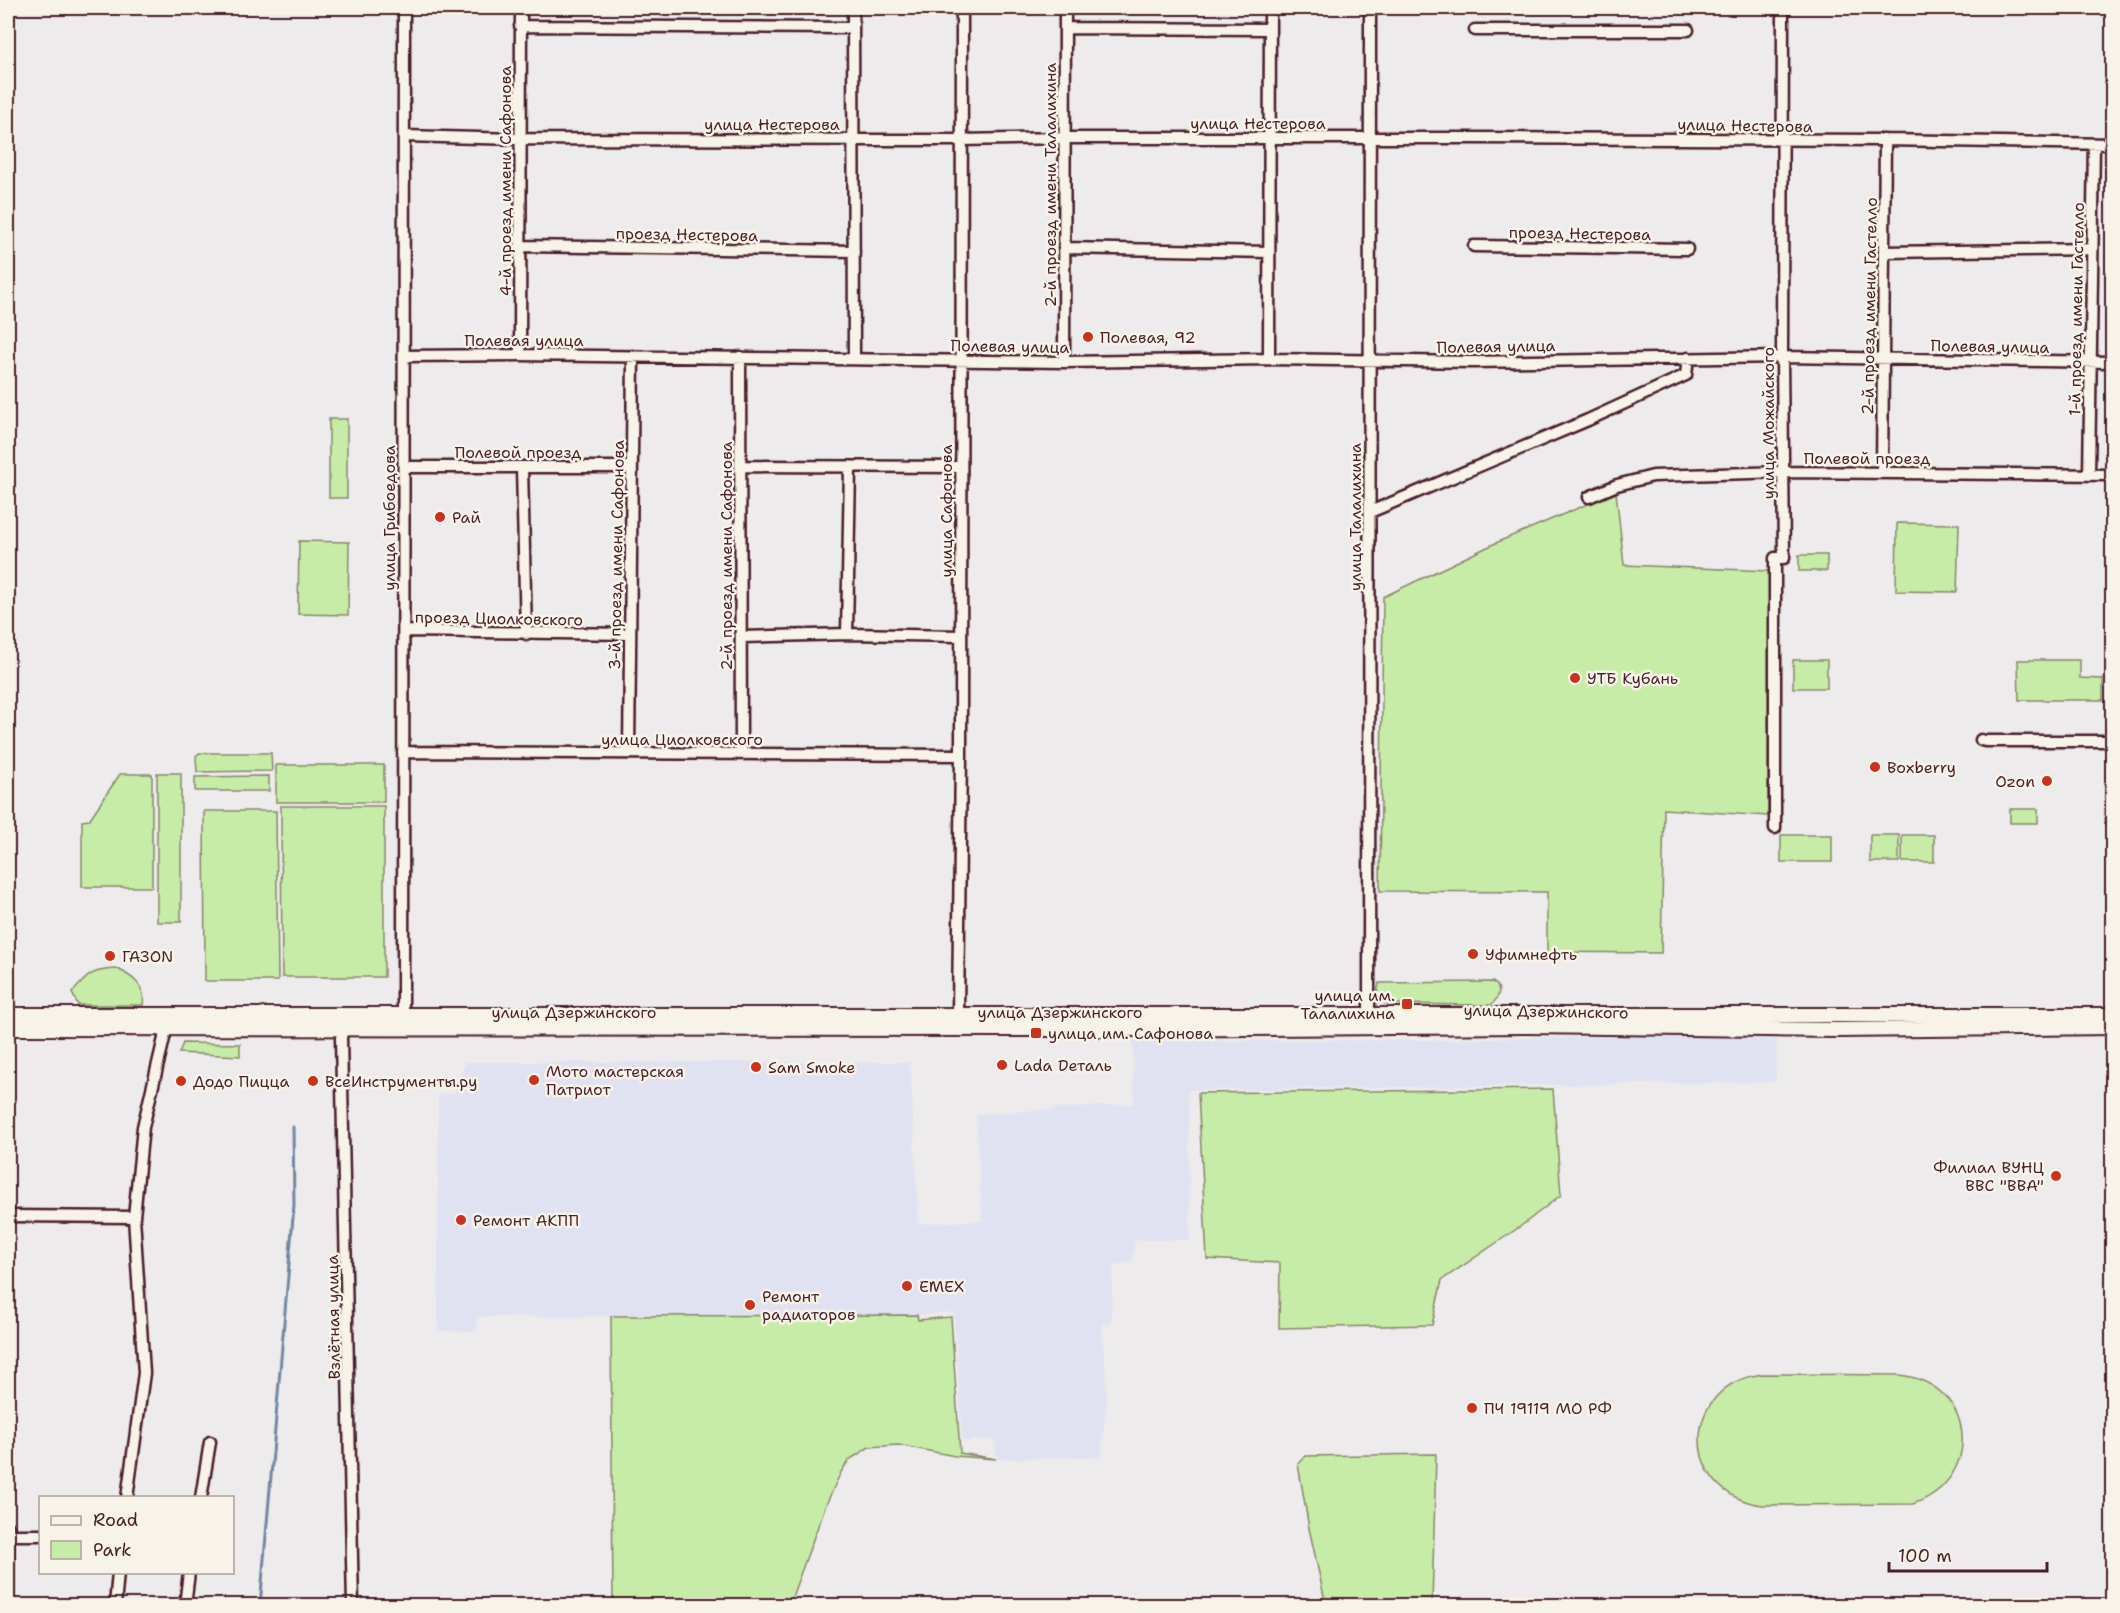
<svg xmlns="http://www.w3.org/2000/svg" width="2120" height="1613" font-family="'Shantell Sans',sans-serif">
  <rect width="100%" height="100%" fill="#edebec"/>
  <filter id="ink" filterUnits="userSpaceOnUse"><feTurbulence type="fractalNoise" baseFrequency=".0167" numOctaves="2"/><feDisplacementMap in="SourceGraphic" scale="12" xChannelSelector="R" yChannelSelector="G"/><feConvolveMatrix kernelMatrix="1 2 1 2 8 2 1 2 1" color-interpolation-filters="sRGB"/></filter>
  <g filter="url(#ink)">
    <path fill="#e1e2f1" d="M 1621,1036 L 1777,1037 L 1776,1082 L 1189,1090 L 1190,1240 L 1135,1240 L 1132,1263 L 1113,1264 L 1111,1323 L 1102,1324 L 1107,1398 L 1101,1457 L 996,1459 L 995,1439 L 962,1441 L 954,1312 L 917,1315 L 477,1317 L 476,1332 L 438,1331 L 438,1094 L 454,1093 L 465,1062 L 910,1062 L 919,1224 L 982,1220 L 976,1114 L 1134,1104 L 1133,1041 L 1440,1040 Z"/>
    <path fill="#c6eca7" stroke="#888669" stroke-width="1.5" d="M 329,419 L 347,419 L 347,498 L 329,498 Z
      M 1616,492 L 1624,565 L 1769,571 L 1768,816 L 1664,809 L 1661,953 L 1547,952 L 1547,892 L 1380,891 L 1383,597 L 1500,541 Z
      M 1897,523 L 1959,524 L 1957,592 L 1896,591 Z
      M 299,541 L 349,542 L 348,615 L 298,614 Z
      M 1799,555 L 1827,555 L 1827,571 L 1799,571 Z
      M 1793,660 L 1827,660 L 1827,688 L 1793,688 Z
      M 2018,660 L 2080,660 L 2080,678 L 2103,679 L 2103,700 L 2019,700 Z
      M 199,753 L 271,753 L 272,771 L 197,772 L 196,756 Z
      M 276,765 L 384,765 L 384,802 L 276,802 Z
      M 157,773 L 181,773 L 181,922 L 157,922 Z
      M 120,774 L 152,774 L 152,887 L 82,887 L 82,821 L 89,820 Z
      M 269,776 L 269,791 L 195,791 L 195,777 Z
      M 281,806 L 384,806 L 384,977 L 282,977 Z
      M 2010,809 L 2038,809 L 2038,823 L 2010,823 Z
      M 204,811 L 276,811 L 278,981 L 205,981 Z
      M 1781,835 L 1832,835 L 1832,862 L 1781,862 Z
      M 1870,835 L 1899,835 L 1899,862 L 1870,862 Z
      M 1902,835 L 1934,835 L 1934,862 L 1902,862 Z
      M 118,969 C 133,977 146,986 143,1005 L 78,1005 L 72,993 C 89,973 92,970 118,969 Z
      M 1492,982 C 1503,987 1499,998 1491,1005 L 1385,1004 L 1377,993 L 1379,983 Z
      M 183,1043 L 240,1044 L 240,1056 L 179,1053 Z
      M 1553,1089 L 1561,1195 L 1521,1226 L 1442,1280 L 1432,1325 L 1279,1328 L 1280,1263 L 1207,1259 L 1198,1093 Z
      M 917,1315 L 918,1320 L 951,1317 L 960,1453 L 996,1459 L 955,1456 L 898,1445 L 869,1447 L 849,1460 L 841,1472 L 825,1507 L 789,1605 L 613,1605 L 611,1316 Z
      M 1763,1374 L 1899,1375 C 1976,1383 1985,1479 1913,1504 L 1763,1505 C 1679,1495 1679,1384 1763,1374 Z
      M 1436,1454 L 1432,1605 L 1326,1605 L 1309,1528 L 1298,1464 L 1305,1456 Z"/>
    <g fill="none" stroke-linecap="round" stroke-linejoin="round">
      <path stroke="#7387a1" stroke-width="3" d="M 260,1606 L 294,1205 L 293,1127"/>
      <defs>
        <path id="minor" d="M 853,8 L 854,359
          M 520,26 L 853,28
          M 1065,28 L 1270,29
          M 1475,30 L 1688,30
          M 404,136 L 520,139 L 961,140 L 1064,138 L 1474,138 L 1885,140 L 2112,144
          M 520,246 L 854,251
          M 1474,246 L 1687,249
          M 1065,248 L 1269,252
          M 1885,252 L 2092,249
          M 520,355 L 521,8
          M 404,356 L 520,355 L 1064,362 L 1269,359 L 1473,362 L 1782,357 L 2112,362
          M 740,357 L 741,754
          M 1269,359 L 1270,8
          M 1064,362 L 1065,8
          M 740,466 L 961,467
          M 404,467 L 632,467
          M 522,467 L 526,634
          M 1882,473 L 1885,140
          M 2089,475 L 2094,144
          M 1589,497 L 1617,485 L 1653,476 L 1783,472 L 2112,475
          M 1370,512 L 1588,420 L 1686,375 L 1688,358
          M 404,631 L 630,634
          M 847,634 L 850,468
          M 741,637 L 847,634 L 960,636
          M 1981,740 L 1985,741 L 2112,741
          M 403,752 L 961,755
          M 629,753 L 633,356
          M 1775,828 L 1775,558 L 1784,558 L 1782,357 L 1783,8
          M 958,1014 L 961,755 L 962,8
          M 1369,1021 L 1370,8
          M 403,1022 L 404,8
          M 343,1029 L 341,1038 L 353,1606
          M 8,1216 L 134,1217
          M 127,1498 L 144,1373 L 134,1217 L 143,1127 L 166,1030
          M 201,1498 L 210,1442
          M 8,1527 L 8,1606
          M 8,1535 L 40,1535
          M 115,1606 L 118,1572
          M 185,1606 L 189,1572"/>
        <path id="major" d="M 8,1015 L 2112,1015
          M 8,1028 L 1128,1029 L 1526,1026 L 1837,1030 L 2112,1027"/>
      </defs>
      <use href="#minor" stroke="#4a1f2b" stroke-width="15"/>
      <use href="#major" stroke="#4a1f2b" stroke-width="18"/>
      <use href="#minor" stroke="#f7f3e8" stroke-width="10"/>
      <use href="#major" stroke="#f7f3e8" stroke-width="14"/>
    </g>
  </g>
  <g fill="#c8321e" stroke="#f7f3e8" stroke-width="2">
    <circle cx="1088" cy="337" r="6"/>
    <circle cx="440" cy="517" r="6"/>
    <circle cx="1575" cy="678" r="6"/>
    <circle cx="1875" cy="767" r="6"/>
    <circle cx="2047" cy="781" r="6"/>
    <circle cx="1473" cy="954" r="6"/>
    <circle cx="110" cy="956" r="6"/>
    <rect x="1401" y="998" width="12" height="12" rx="3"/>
    <rect x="1030" y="1027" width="12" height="12" rx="3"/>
    <circle cx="1002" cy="1065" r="6"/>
    <circle cx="756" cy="1067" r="6"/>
    <circle cx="534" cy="1080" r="6"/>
    <circle cx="181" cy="1081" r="6"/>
    <circle cx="313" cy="1081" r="6"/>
    <circle cx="2056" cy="1176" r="6"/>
    <circle cx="461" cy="1220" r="6"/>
    <circle cx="907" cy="1286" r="6"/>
    <circle cx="750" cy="1305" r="6"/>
    <circle cx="1472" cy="1408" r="6"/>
  </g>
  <g text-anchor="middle" stroke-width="5" stroke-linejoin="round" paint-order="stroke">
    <g font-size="16" fill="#4a1f2b" stroke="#f7f3e8">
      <text x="1258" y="129">улица Нестерова</text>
      <text x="772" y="130">улица Нестерова</text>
      <text transform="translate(1745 125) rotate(1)" y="6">улица Нестерова</text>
      <text transform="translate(505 181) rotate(-90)" y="6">4-й проезд имени Сафонова</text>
      <text transform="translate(1050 185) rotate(-90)" y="6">2-й проезд имени Талалихина</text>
      <text transform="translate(1580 233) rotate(1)" y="6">проезд Нестерова</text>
      <text transform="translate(687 234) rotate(1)" y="6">проезд Нестерова</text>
      <text transform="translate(1869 306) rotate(-89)" y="6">2-й проезд имени Гастелло</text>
      <text transform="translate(2076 309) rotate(-89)" y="6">1-й проезд имени Гастелло</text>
      <text x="524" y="346">Полевая улица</text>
      <text transform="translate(1010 346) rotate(1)" y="6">Полевая улица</text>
      <text transform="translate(1496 346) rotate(-1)" y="6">Полевая улица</text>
      <text transform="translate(1990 346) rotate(1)" y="6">Полевая улица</text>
      <text transform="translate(1768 423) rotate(-90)" y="6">улица Можайского</text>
      <text x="518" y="458">Полевой проезд</text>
      <text x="1867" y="464">Полевой проезд</text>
      <text transform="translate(946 511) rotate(-90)" y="6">улица Сафонова</text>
      <text transform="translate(1355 517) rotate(-90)" y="6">улица Талалихина</text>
      <text transform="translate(389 518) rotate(-90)" y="6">улица Грибоедова</text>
      <text transform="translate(616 555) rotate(-89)" y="6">3-й проезд имени Сафонова</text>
      <text transform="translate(726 556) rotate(-90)" y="6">2-й проезд имени Сафонова</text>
      <text transform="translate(499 618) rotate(1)" y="6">проезд Циолковского</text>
      <text x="682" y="745">улица Циолковского</text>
      <text transform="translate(1546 1011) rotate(1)" y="6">улица Дзержинского</text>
      <text x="574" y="1018">улица Дзержинского</text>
      <text x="1060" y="1018">улица Дзержинского</text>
      <text transform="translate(333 1317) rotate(-91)" y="6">Взлётная улица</text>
    </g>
    <g font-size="16" fill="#4a1f2b" stroke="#f7f3e8" text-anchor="start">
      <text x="1100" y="343">Полевая, 92</text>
      <text x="452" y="523">Рай</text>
      <text x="1587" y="684">УТБ Кубань</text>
      <text x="1887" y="773">Boxberry</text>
      <text x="2035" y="787" text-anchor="end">Ozon</text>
      <text x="1485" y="960">Уфимнефть</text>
      <text x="122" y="962">ГАЗON</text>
      <text x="1395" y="1001" text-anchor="end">улица им.<tspan x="1395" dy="18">Талалихина</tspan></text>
      <text x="1048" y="1039">улица им. Сафонова</text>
      <text x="1014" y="1071">Lada Dеталь</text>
      <text x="768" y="1073">Sam Smoke</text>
      <text x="546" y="1077">Мото мастерская<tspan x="546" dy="18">Патриот</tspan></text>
      <text x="193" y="1087">Додо Пицца</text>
      <text x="325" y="1087">ВсеИнструменты.ру</text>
      <text x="2044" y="1173" text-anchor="end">Филиал ВУНЦ<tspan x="2044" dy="18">ВВС "ВВА"</tspan></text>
      <text x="473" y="1226">Ремонт АКПП</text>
      <text x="919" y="1292">EMEX</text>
      <text x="762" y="1302">Ремонт<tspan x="762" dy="18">радиаторов</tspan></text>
      <text x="1484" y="1414">ПЧ 19119 МО РФ</text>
    </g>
  </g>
  <rect width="2120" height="1613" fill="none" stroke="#f7f3e8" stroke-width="30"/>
  <rect x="15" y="15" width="2090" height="1583" fill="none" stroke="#4a1f2b" stroke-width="2" filter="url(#ink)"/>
  <rect x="39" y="1496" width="195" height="78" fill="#f7f3e8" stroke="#b29e9c" stroke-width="1.5"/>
  <rect x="51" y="1516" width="30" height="9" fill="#f7f3e8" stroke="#b29e9c" stroke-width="1.5"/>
  <text x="93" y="1526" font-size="18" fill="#4a1f2b">Road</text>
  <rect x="51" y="1541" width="30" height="18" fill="#c6eca7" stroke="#b29e9c" stroke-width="1.5"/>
  <text x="93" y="1556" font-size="18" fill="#4a1f2b">Park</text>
  <path d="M1889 1562v9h158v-9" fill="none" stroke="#4a1f2b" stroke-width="3"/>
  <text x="1898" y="1562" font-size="18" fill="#4a1f2b" stroke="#f7f3e8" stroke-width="4.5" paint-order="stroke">100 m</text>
</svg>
